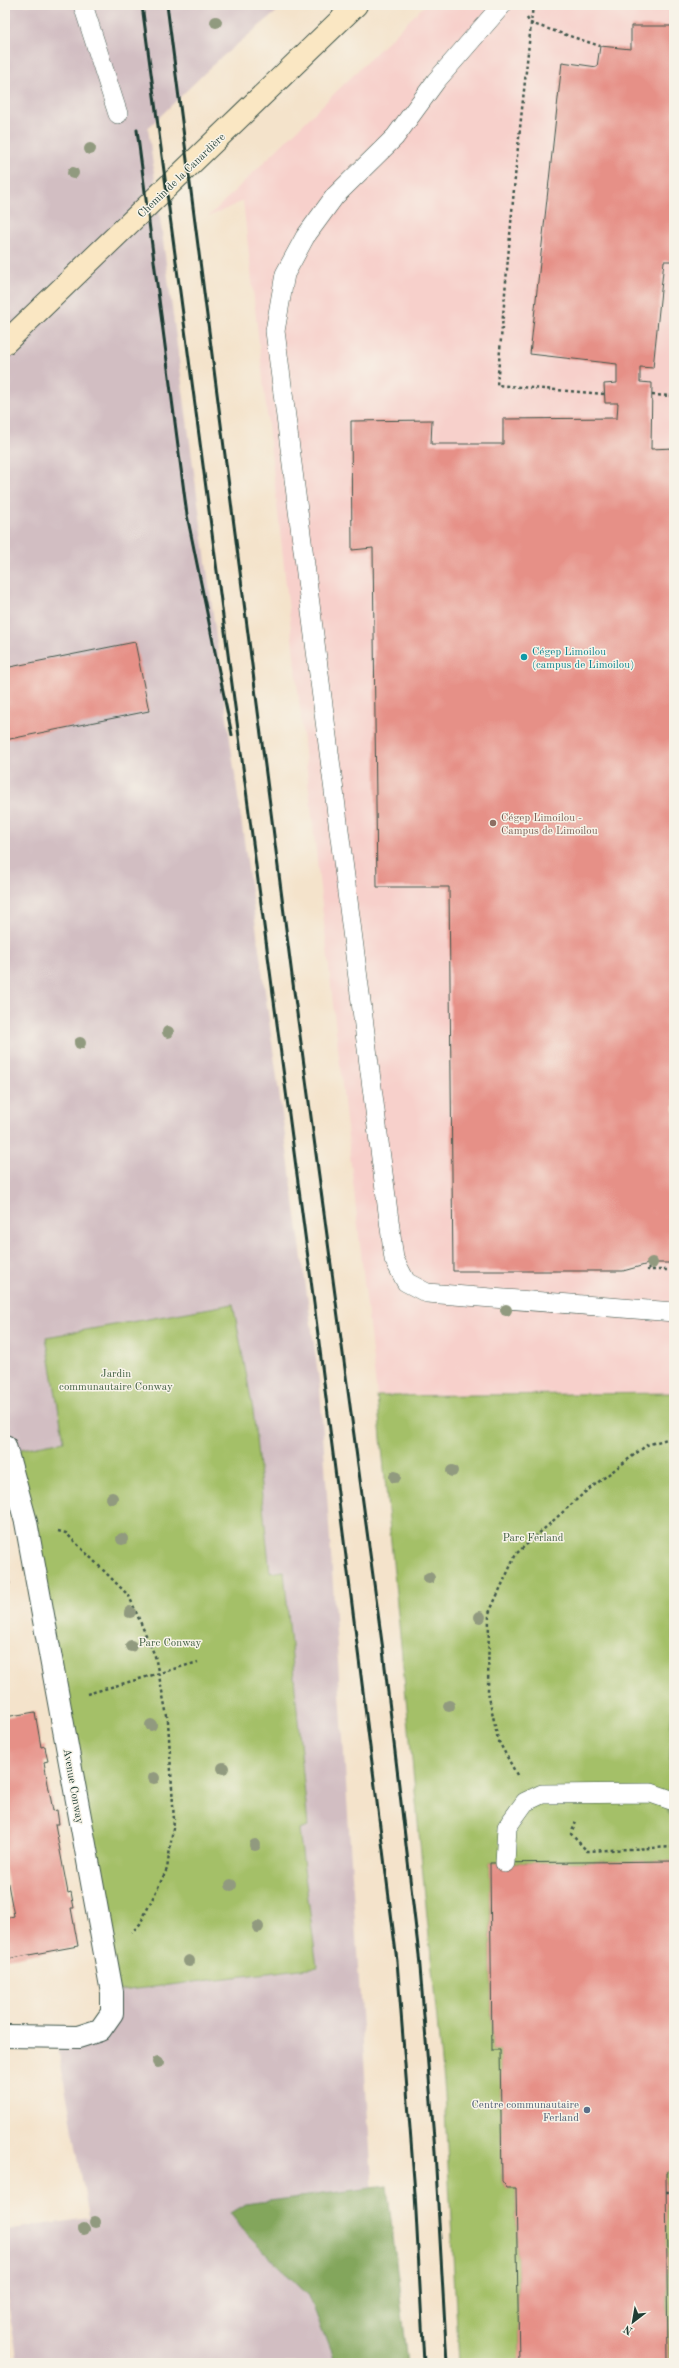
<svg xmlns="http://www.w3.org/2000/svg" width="679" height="2368" font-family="'Old Standard TT',serif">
  <rect width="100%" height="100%" fill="#f7f3e8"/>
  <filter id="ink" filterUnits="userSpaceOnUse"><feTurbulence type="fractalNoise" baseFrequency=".025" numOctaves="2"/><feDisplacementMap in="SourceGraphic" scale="8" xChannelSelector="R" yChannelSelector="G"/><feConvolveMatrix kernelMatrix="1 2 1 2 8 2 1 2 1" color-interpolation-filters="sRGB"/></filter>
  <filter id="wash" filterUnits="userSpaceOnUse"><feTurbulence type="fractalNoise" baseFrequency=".012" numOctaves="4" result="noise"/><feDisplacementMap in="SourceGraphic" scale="16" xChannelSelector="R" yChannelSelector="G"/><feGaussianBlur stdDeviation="0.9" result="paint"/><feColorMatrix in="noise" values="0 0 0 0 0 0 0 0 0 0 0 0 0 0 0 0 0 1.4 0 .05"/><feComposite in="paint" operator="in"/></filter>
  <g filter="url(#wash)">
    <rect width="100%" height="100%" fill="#f4e3cb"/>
    <path fill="#f7d0cb" d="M 425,5 L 674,5 L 674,1393 L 377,1396 L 243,201 L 208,217 Z"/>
    <path fill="#d2bec2" d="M 5,5 L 285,5 L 217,61 L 148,128 L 220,667 L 320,1388 L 384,2363 L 18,2363 L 5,2286 L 5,2230 L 89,2218 L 56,2037 L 100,2030 L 112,1992 L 316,1967 L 299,1829 L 308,1827 L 283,1571 L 270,1573 L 253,1410 L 6,1452 L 5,1446 Z"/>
    <path fill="#a4c067" stroke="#627e4e" d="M 233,1304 L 253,1410 L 270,1573 L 284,1571 L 308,1827 L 299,1830 L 317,1967 L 112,1992 L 6,1452 L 64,1441 L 46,1337 Z
      M 674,1393 L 674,1861 L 490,1863 L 492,2050 L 500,2050 L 502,2181 L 507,2188 L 516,2188 L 519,2363 L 459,2363 L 444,2093 L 377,1396 Z
      M 674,2170 L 674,2363 L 668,2363 L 666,2172 Z"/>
    <path fill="#83a65c" stroke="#517248" d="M 674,1644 L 674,1819 L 668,1813 Z
      M 387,2186 L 408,2363 L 335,2363 L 309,2296 L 249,2237 L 230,2213 L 245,2204 Z"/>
    <g id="blocks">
      <path fill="#e69087" d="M 631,26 L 674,26 L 674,261 L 664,261 L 653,368 L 640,367 L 640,382 L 652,383 L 651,449 L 674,448 L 674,1263 L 652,1263 L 623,1271 L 453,1271 L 449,887 L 377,887 L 373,548 L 352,550 L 351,421 L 432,420 L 431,444 L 503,444 L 503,419 L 617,418 L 618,403 L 605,403 L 604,384 L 617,383 L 617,364 L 530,354 L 562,62 L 597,67 L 600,46 L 631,49 Z
        M 135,642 L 149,711 L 5,740 L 5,668 Z
        M 5,1561 L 10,1584 L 5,1585 Z
        M 35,1712 L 41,1747 L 45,1746 L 46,1753 L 48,1761 L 44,1762 L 53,1811 L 57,1810 L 59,1824 L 55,1824 L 68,1893 L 71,1892 L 74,1908 L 71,1908 L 78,1946 L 7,1959 L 5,1918 L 14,1916 L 5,1868 L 5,1717 Z
        M 674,1861 L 674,2170 L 666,2172 L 668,2363 L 519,2363 L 516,2188 L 507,2188 L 502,2181 L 500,2050 L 492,2050 L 490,1863 Z"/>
    </g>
  </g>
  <g filter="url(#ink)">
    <use href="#blocks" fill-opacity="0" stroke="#3f564b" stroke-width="1"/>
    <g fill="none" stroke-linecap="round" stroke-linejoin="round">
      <defs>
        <path id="service" d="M 83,5 L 118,114
          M 502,5 L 436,81 L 395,137 L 335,196 L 305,237 L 285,274 L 275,331 L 394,1259 L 406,1282 L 427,1293 L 674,1312
          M 505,1863 L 507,1827 L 525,1802 L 542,1794 L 651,1793 L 674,1801"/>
        <path id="minor" d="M 5,1446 L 26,1522 L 112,1992 L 112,2013 L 100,2030 L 78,2037 L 5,2036"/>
        <path id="secondary" d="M 5,343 L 356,5"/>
      </defs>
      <use href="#service" stroke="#3f564b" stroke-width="20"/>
      <use href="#minor" stroke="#3f564b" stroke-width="24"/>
      <use href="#secondary" stroke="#3f564b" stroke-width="24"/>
      <path stroke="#3f564b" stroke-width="2.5" stroke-dasharray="3 3" stroke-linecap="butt" d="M 533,5 L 516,166 L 497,385 L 605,394
        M 527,18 L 530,23 L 600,46
        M 652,395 L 674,396
        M 652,1263 L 648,1270 L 674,1270
        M 58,1531 L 66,1533 L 129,1596 L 155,1656 L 168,1721 L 174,1821 L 167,1869 L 140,1924 L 132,1932
        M 87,1694 L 198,1662
        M 517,1775 L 498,1740 L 488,1692 L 489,1613 L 516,1554 L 584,1493 L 647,1445 L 674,1437
        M 576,1822 L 571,1834 L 587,1851 L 674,1847
        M 666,2192 L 674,2192"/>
      <use href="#service" stroke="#fff" stroke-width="19"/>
      <use href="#minor" stroke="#fff" stroke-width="22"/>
      <use href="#secondary" stroke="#fae7c3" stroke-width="22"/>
      <path stroke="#1f3d34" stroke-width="3" d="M 142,5 L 314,1303 L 397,1961 L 415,2193 L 424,2363
        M 167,5 L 294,991 L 383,1650 L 419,1955 L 435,2151 L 447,2363
        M 137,130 L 187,515 L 232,735"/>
    </g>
    <g fill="#919a7f">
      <circle cx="216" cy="22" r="6"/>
      <circle cx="90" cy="149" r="6"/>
      <circle cx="73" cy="173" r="6"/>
      <circle cx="168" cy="1032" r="6"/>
      <circle cx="80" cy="1043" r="6"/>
      <circle cx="652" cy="1263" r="6"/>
      <circle cx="506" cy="1310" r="6"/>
      <circle cx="452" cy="1471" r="6"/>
      <circle cx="395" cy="1477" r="6"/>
      <circle cx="112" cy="1498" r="6"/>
      <circle cx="122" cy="1539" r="6"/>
      <circle cx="429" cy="1578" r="6"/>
      <circle cx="130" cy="1612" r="6"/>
      <circle cx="480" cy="1617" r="6"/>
      <circle cx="131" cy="1646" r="6"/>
      <circle cx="449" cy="1706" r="6"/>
      <circle cx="151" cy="1725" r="6"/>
      <circle cx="223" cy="1768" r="6"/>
      <circle cx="154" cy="1778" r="6"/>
      <circle cx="255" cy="1845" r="6"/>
      <circle cx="231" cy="1885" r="6"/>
      <circle cx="258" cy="1927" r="6"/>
      <circle cx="189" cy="1961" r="6"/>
      <circle cx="158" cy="2062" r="6"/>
      <circle cx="95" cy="2222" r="6"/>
      <circle cx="84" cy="2229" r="6"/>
    </g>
  </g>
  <circle fill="#0f9aa8" stroke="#f7f3e8" stroke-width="1.5" cx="524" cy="657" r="4"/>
  <circle fill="#8d6e63" stroke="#f7f3e8" stroke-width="1.5" cx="493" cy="823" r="4"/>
  <circle fill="#5c6f8a" stroke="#f7f3e8" stroke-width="1.5" cx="587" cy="2110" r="4"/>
  <g text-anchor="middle" stroke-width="3" stroke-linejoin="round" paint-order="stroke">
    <g font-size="11" fill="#1f3d34" stroke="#f7f3e8">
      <text transform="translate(181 175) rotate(-44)" y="4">Chemin de la Canardière</text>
      <text transform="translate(74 1786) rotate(80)" y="4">Avenue Conway</text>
    </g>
    <g font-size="11" fill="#0d838f" stroke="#f7f3e8" text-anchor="start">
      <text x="532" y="655">Cégep Limoilou<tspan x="532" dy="13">(campus de Limoilou)</tspan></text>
    </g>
    <g font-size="11" fill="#785e54" stroke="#f7f3e8" text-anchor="start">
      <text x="501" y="821">Cégep Limoilou -<tspan x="501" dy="13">Campus de Limoilou</tspan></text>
    </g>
    <g font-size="11" fill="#405e41" stroke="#f7f3e8">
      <text x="116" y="1377">Jardin<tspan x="116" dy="13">communautaire Conway</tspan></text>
      <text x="533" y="1541">Parc Ferland</text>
      <text x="170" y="1646">Parc Conway</text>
    </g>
    <g font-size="11" fill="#4e5e75" stroke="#f7f3e8" text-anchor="end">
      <text x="579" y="2108">Centre communautaire<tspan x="579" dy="13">Ferland</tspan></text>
    </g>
  </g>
  <rect width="679" height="2368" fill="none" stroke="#f7f3e8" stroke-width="20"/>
  <g transform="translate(633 2322) rotate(211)" stroke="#f7f3e8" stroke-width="3" paint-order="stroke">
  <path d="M0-3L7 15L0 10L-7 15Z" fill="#1f3d34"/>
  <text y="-6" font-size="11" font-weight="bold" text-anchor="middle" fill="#1f3d34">N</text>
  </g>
</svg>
